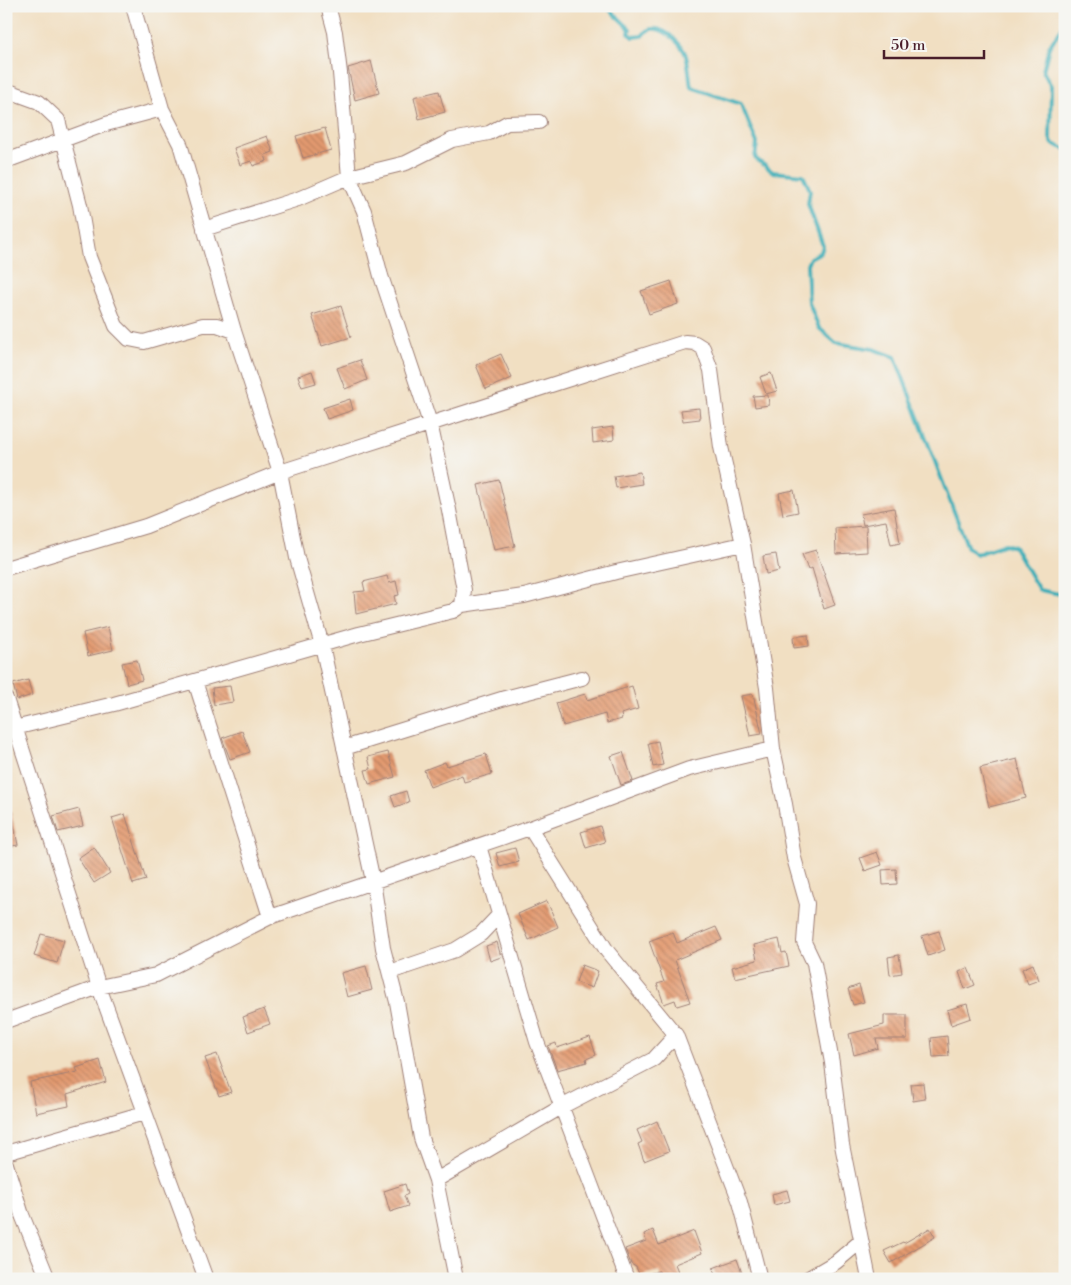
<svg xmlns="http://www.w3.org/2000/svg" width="1071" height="1285" font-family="'Libre Bodoni',serif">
  <defs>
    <pattern id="building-back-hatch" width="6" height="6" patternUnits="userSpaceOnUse" patternTransform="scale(1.25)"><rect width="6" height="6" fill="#e39a70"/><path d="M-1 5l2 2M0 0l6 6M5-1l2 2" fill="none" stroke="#ba7d5c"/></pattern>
  </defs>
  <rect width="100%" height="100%" fill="#f6f6f2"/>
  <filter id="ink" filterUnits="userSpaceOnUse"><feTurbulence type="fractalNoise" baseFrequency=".02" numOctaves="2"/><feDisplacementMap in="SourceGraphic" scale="10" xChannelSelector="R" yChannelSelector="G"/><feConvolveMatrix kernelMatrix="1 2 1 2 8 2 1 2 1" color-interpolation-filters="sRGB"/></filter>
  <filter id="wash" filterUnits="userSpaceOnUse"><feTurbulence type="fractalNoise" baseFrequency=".0096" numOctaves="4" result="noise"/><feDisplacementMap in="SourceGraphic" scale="20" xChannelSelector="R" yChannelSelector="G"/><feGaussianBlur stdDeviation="1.12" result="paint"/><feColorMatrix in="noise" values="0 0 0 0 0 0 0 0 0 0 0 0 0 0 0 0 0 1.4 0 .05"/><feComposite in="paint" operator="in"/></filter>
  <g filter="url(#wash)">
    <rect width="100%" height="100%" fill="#f1dfc2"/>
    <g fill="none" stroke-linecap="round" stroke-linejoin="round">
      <path stroke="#3fafb8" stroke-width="4" d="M 606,6 L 630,29 L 629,33 L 633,37 L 642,36 C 654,18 676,38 684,51 C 689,60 689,76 691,87 L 741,104 L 757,143 L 755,158 L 773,172 L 803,175 L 810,190 L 808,204 L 823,246 L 821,252 L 810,258 L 807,265 L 809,303 L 819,328 L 836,343 L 873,349 L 895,357 L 968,548 L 977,554 L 1005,544 L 1014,547 L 1039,590 L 1065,595
        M 1065,23 L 1049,47 L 1043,71 L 1051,86 L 1050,138 L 1053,144 L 1065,149"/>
    </g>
    <g id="blocks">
      <path fill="url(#building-back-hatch)" d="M 371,61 L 379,93 L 355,100 L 348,68 Z
        M 439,91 L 445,112 L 419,119 L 414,97 Z
        M 325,128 L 331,150 L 303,158 L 296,136 Z
        M 267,136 L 273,152 L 265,155 L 267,161 L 253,166 L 251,161 L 240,165 L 234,148 Z
        M 671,281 L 678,304 L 649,314 L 641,291 Z
        M 341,306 L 351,337 L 322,346 L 312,315 Z
        M 501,354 L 512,378 L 486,389 L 476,365 Z
        M 360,360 L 367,380 L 345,389 L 337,368 Z
        M 312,371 L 316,383 L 302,387 L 298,376 Z
        M 771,373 L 777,391 L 766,394 L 760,377 Z
        M 768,395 L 769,405 L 755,407 L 753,396 Z
        M 350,399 L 353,410 L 327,419 L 323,408 Z
        M 699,408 L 700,419 L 683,421 L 681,410 Z
        M 613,427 L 614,440 L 593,443 L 592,430 Z
        M 640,472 L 642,484 L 616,488 L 614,476 Z
        M 499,480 L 515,546 L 494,550 L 478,485 Z
        M 794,490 L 798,512 L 783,515 L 779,493 Z
        M 894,508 L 900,543 L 891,545 L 886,521 L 863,525 L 861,514 Z
        M 866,526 L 867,552 L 836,554 L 835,528 Z
        M 816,550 L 835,605 L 824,609 L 812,568 L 808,570 L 802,554 Z
        M 776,554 L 779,571 L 766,574 L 763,556 Z
        M 387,576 L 389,583 L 396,581 L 399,595 L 394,596 L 396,604 L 356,614 L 354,592 L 365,591 L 363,582 Z
        M 108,627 L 113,650 L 88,656 L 83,633 Z
        M 808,635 L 809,646 L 794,648 L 793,637 Z
        M 137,660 L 142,680 L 127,684 L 122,663 Z
        M 28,680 L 32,695 L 17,700 L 13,684 Z
        M 230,686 L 233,702 L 214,705 L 212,688 Z
        M 632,686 L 638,709 L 621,714 L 622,719 L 607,723 L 605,714 L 563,726 L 556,703 L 585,694 L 587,700 Z
        M 753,694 L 762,734 L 750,736 L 741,696 Z
        M 242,731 L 250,752 L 230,759 L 222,738 Z
        M 658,741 L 663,765 L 653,767 L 648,743 Z
        M 388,752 L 395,777 L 369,784 L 365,770 L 371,769 L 368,757 Z
        M 623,752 L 633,781 L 621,785 L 611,756 Z
        M 486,754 L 492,774 L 464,782 L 462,775 L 430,787 L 424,770 L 445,762 L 447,766 Z
        M 1017,759 L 1026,798 L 989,807 L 980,768 Z
        M 406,791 L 409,802 L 395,807 L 391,796 Z
        M 79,809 L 83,826 L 58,832 L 53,816 Z
        M 11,811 L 18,845 L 6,847 L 6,812 Z
        M 125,814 L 146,880 L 133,884 L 112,818 Z
        M 600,826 L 605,842 L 586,848 L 581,832 Z
        M 94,847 L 110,873 L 94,883 L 78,858 Z
        M 515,848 L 519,862 L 500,867 L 496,853 Z
        M 877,852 L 882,865 L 865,871 L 860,858 Z
        M 896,869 L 897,884 L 883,885 L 882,870 Z
        M 547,901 L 558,927 L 529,940 L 518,914 Z
        M 716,927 L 722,940 L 675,960 L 690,1002 L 677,1006 L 675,1000 L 664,1004 L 657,984 L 664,982 L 649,941 L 673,932 L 677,943 Z
        M 939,931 L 945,950 L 928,956 L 922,936 Z
        M 41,934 L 64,940 L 57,963 L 34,956 Z
        M 779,939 L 782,953 L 786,952 L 789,966 L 735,978 L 732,967 L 757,960 L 754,945 Z
        M 497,942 L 501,957 L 490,961 L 486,946 Z
        M 899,955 L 902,973 L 890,975 L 888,957 Z
        M 1033,964 L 1039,980 L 1028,984 L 1022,969 Z
        M 582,965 L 598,971 L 592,988 L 576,982 Z
        M 366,966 L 372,990 L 347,997 L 341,973 Z
        M 968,968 L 975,985 L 965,989 L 959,972 Z
        M 859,985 L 864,1002 L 853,1005 L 848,989 Z
        M 967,1004 L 971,1018 L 951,1025 L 947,1010 Z
        M 264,1009 L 270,1024 L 248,1032 L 243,1017 Z
        M 884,1015 L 907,1015 L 907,1039 L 876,1039 L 878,1048 L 854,1055 L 849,1034 L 884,1025 Z
        M 947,1036 L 949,1056 L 933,1057 L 931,1038 Z
        M 590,1037 L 596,1055 L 586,1059 L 587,1062 L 557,1070 L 548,1046 L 556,1043 L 557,1048 Z
        M 217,1054 L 231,1092 L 219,1096 L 205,1058 Z
        M 100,1060 L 106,1082 L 67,1094 L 69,1106 L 36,1113 L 30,1082 L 78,1072 L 76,1068 Z
        M 923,1083 L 925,1099 L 913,1101 L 911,1084 Z
        M 657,1121 L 669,1151 L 644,1161 L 638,1144 L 642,1142 L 637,1130 Z
        M 405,1184 L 408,1194 L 404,1196 L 408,1206 L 390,1212 L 384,1191 Z
        M 787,1190 L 790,1201 L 774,1205 L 772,1194 Z
        M 930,1228 L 935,1237 L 891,1263 L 884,1251 L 903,1242 L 904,1243 Z
        M 653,1230 L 659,1245 L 694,1231 L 702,1253 L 675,1264 L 681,1279 L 661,1279 L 659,1271 L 640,1276 L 636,1267 L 631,1264 L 625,1249 L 646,1241 L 644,1234 Z
        M 737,1259 L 744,1279 L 716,1279 L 713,1268 Z"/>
    </g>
  </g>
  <g filter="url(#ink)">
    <use href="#blocks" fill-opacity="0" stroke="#9e7f76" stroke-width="1"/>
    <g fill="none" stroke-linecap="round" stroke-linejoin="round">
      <defs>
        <path id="minor" d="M 133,6 L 162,109 L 180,144 L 234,331 L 280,472 L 297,558 L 322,645 L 373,881 L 383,948 L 397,1002 L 421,1138 L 436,1180 L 456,1279
          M 6,90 L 39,102 L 58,120 L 80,205 L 89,257 L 116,326 L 129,339 L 144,342 L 203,325 L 217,325 L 234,331
          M 6,161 L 106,124 L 162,109
          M 204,229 L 298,199 L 349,177 L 406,163 L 452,140 L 489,133 L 507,123 L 539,122
          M 6,568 L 146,526 L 280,472 L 685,342 L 695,343 L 703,348 L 711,370 L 721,447 L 743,544 L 767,688 L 773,749 L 785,804 L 794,858 L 807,904 L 804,942 L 814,963 L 832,1063 L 842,1145 L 869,1279
          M 462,605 L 524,596 L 616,572 L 743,544
          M 195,681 L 270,917
          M 6,699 L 99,987 L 206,1279
          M 6,730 L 114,704 L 359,634 L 453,611 L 462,605 L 464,590 L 449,510 L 430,423 L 381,276 L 364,211 L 349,177 L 340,73 L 335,32 L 328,6
          M 344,748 L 505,698 L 582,678
          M 530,828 L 607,951 L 676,1035 L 740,1202 L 760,1279
          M 479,846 L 537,1042 L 627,1279
          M 390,972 L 455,950 L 481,934 L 499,915
          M 6,1021 L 99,987 L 156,975 L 270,917 L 530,828 L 689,769 L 773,749
          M 6,1153 L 144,1113
          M 6,1164 L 22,1215 L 48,1279
          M 436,1180 L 563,1106 L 654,1059 L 676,1035
          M 807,1279 L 836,1262 L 861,1241"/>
      </defs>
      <use href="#minor" stroke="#9e7f76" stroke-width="16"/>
      <use href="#minor" stroke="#fff" stroke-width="14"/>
    </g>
  </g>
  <rect width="1071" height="1285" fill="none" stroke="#f6f6f2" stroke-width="25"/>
  <path d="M884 50v8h100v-8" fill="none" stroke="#4a1f2b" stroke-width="2.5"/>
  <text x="891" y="50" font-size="15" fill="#4a1f2b" stroke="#f6f6f2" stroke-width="4" paint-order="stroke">50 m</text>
</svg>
